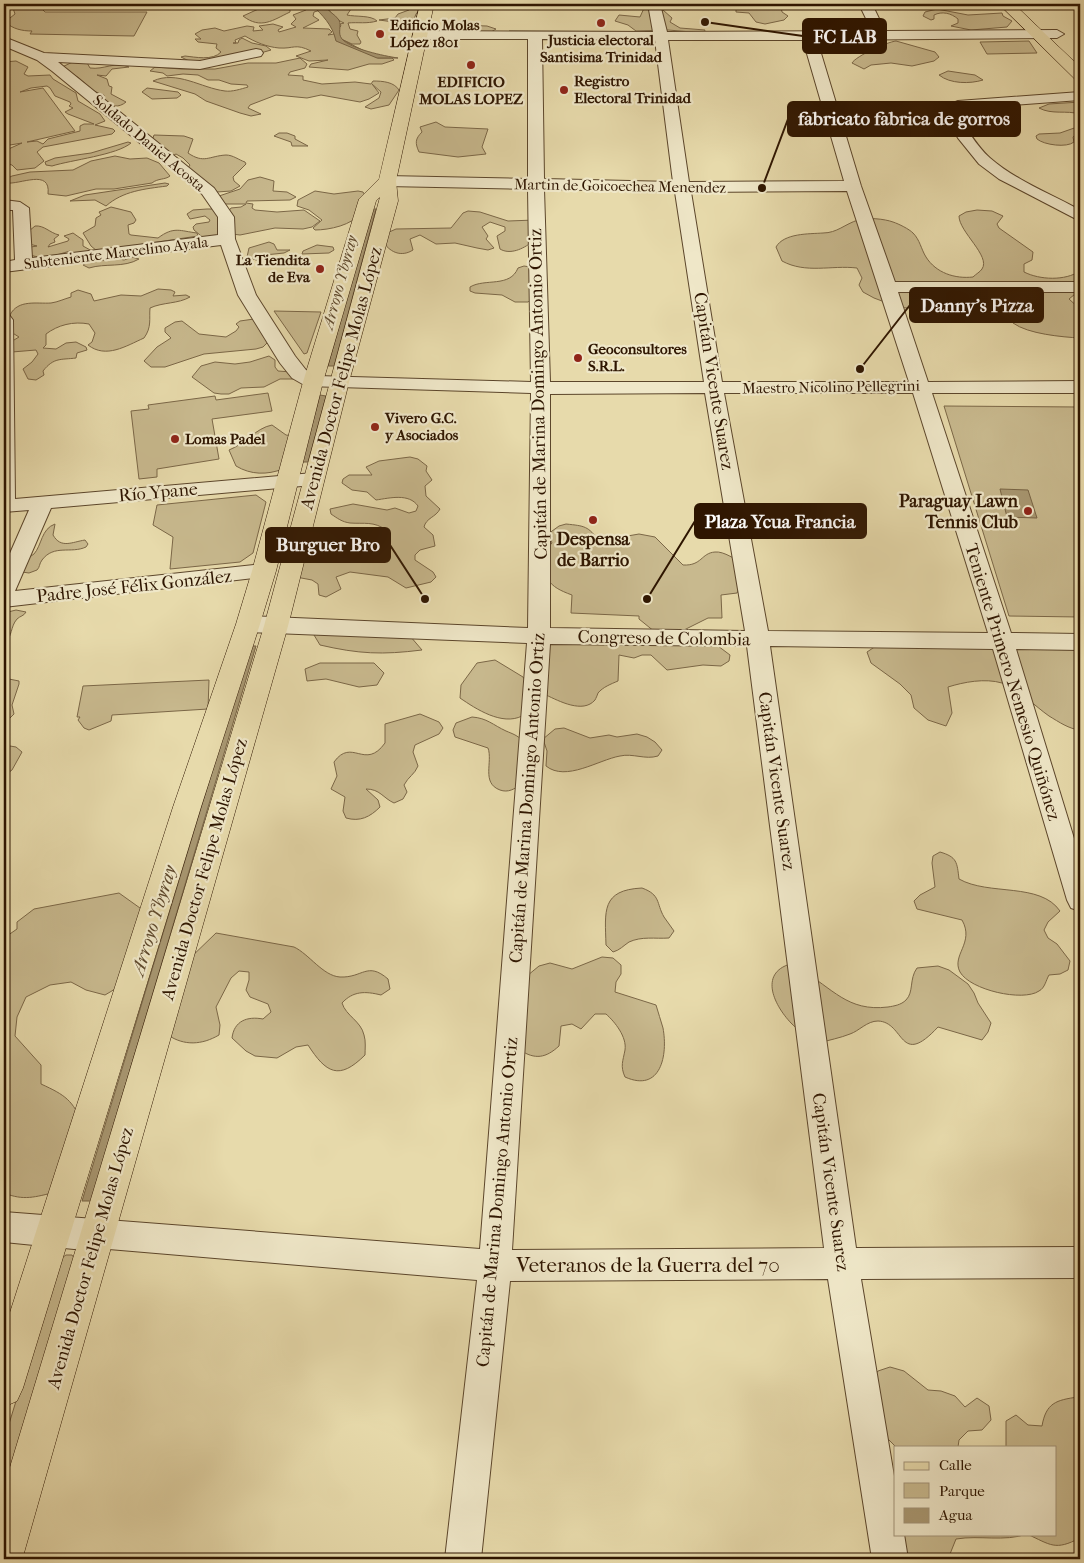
<svg xmlns="http://www.w3.org/2000/svg" width="1084" height="1563" font-family="'IM FELL French Canon',serif">
  <rect width="100%" height="100%" fill="#e7daab"/>
  <filter id="stains"><feTurbulence type="fractalNoise" baseFrequency=".004" numOctaves="4"/><feColorMatrix values="0 0 0 0 .2 0 0 0 0 .09 0 0 0 0 .02 0 0 0 .5 -.17"/></filter>
  <radialGradient id="worn" r=".72"><stop offset=".6" stop-color="#630" stop-opacity="0"/><stop offset="1" stop-color="#630" stop-opacity=".3"/></radialGradient>
  <path fill="#c8b98e" stroke="#7b6747" fill-rule="evenodd" d="M 19,4 L 48,4 L 43,10 L 45,12 L 147,12 L 134,36 L 30,34 L 32,31 C 22,31 13,29 5,22 L 15,14 L 13,8 Z
    M 310,4 L 326,4 L 321,10 L 314,12 L 313,16 L 319,20 L 303,28 L 329,29 L 332,32 L 328,35 L 334,34 L 337,37 L 378,58 L 392,58 L 394,60 L 382,64 L 369,64 L 348,70 L 309,67 L 311,64 L 328,60 L 309,61 L 296,56 L 311,51 C 295,43 294,49 279,48 C 267,47 255,42 245,36 L 235,40 L 236,43 L 233,43 L 238,43 L 239,40 L 242,38 L 252,43 L 266,46 L 271,50 L 219,65 L 193,63 L 181,57 L 185,56 C 195,57 213,61 221,52 L 216,48 L 217,44 L 198,42 L 195,39 L 201,39 L 195,34 L 202,30 L 215,28 L 224,31 L 247,26 L 254,27 L 253,31 L 263,30 L 259,26 L 273,24 L 283,27 L 278,30 L 279,32 L 296,27 L 291,24 L 296,19 L 293,15 L 306,10 L 305,6 Z
    M 327,4 L 366,4 L 367,6 L 366,9 L 351,9 L 347,15 C 356,17 371,15 377,21 C 367,24 358,22 348,23 L 350,29 L 358,31 L 357,35 L 361,42 L 360,44 L 352,44 L 339,38 L 338,29 L 341,26 L 340,24 L 344,23 C 336,20 328,11 327,4 Z
    M 756,4 L 768,4 L 781,7 L 782,12 L 788,16 L 784,20 L 765,24 L 756,22 L 749,13 L 736,12 L 736,9 L 743,6 Z
    M 415,5 L 421,6 L 421,8 L 416,14 L 411,27 L 404,28 L 401,23 L 379,20 L 395,18 L 398,14 L 409,10 L 408,6 Z
    M 265,6 L 275,6 L 290,10 L 290,12 C 273,20 261,30 243,16 Z
    M 645,6 L 663,10 L 672,18 L 670,22 L 680,28 L 705,30 L 704,33 L 668,30 L 636,31 L 628,25 L 615,21 L 619,15 L 640,17 Z
    M 937,9 L 968,15 L 1002,13 L 1003,16 L 1012,21 L 1007,27 L 971,30 L 951,26 L 958,23 L 958,19 C 951,13 942,11 934,15 L 934,19 L 931,20 L 923,16 L 925,12 Z
    M 458,25 L 487,26 L 496,29 L 491,32 L 447,31 L 442,29 L 446,26 Z
    M 896,41 L 935,52 L 939,57 L 934,61 L 912,66 L 891,63 L 871,65 L 864,69 L 852,63 C 856,56 887,42 896,41 Z
    M 1029,41 L 1037,53 L 987,54 L 980,42 Z
    M 300,58 L 307,64 L 305,68 L 290,72 L 288,75 L 303,76 L 303,80 L 322,84 L 355,82 L 371,84 L 373,81 C 383,81 394,82 399,90 L 389,105 L 371,109 L 365,107 L 379,98 L 381,92 L 372,84 L 379,93 L 369,99 L 360,102 L 321,95 L 307,98 L 276,95 L 250,105 L 248,108 L 261,114 L 251,116 L 240,113 L 206,101 L 195,94 L 153,81 C 177,70 201,88 225,91 C 232,92 241,89 248,87 L 247,85 L 231,84 L 219,80 L 208,80 L 198,75 L 183,74 L 167,76 L 163,73 L 150,71 L 155,67 L 181,69 L 215,69 L 248,63 L 276,63 Z
    M 16,61 L 28,67 L 24,74 L 28,76 L 50,75 L 53,79 L 76,93 L 78,101 L 100,114 L 105,121 L 95,125 L 113,129 L 115,131 L 112,134 L 43,147 L 37,152 L 44,161 L 35,168 L 17,170 L 12,165 L 4,163 L 4,151 L 22,143 L 4,146 L 4,62 ZM 47,86 L 50,88 L 55,96 L 70,102 L 71,104 L 69,106 L 73,108 L 65,112 L 68,114 L 94,124 L 84,124 L 80,126 L 80,131 L 48,139 L 43,144 L 37,141 L 27,142 L 75,131 L 43,88 L 20,92 L 31,88 Z
    M 75,61 L 86,61 L 90,68 C 104,70 115,61 129,67 L 112,69 L 106,76 L 97,75 L 107,79 L 109,86 L 112,87 L 111,94 L 126,102 C 119,108 111,107 104,101 L 104,95 L 93,91 L 79,78 L 62,67 Z
    M 948,71 L 975,75 L 983,80 C 970,84 950,84 939,75 Z
    M 147,88 L 178,92 L 181,95 L 177,98 L 152,99 L 142,92 Z
    M 1080,102 L 1080,114 C 1066,110 1052,115 1039,108 L 1049,104 Z
    M 436,122 L 445,127 L 488,129 L 482,147 L 486,154 L 458,157 L 419,152 C 415,143 415,139 422,132 L 420,127 Z
    M 1080,126 L 1080,131 L 1073,137 L 1074,142 C 1067,148 1044,145 1037,139 L 1036,136 L 1039,134 L 1060,133 Z
    M 279,133 L 287,133 L 295,136 L 295,139 L 308,146 L 292,146 L 291,142 L 274,136 Z
    M 154,135 L 184,136 L 193,139 L 188,153 C 204,164 209,156 226,155 C 233,155 239,160 245,162 L 246,164 L 233,177 L 234,181 L 240,186 L 231,191 L 217,192 L 188,168 L 190,165 L 183,158 L 176,154 L 172,156 L 147,138 L 153,138 Z
    M 128,142 L 131,143 C 117,155 71,160 52,166 L 46,165 L 45,162 L 55,158 L 91,153 Z
    M 115,156 L 130,159 L 147,158 L 159,163 L 170,176 C 165,180 158,178 152,183 L 114,189 L 96,189 L 66,196 L 48,194 C 51,168 20,185 6,183 L 4,180 L 12,176 L 30,172 L 73,170 L 91,161 Z
    M 260,177 L 274,181 L 273,191 L 287,192 L 296,197 L 290,200 L 247,201 L 246,203 L 253,204 L 252,208 L 255,210 L 277,212 L 304,210 L 320,221 L 312,227 L 303,229 L 275,228 L 240,235 L 232,234 L 228,212 L 231,208 L 241,207 L 246,204 L 223,204 L 219,196 L 240,189 L 248,180 Z
    M 165,183 L 169,184 L 167,186 C 144,189 123,191 106,206 L 95,200 L 70,201 L 85,195 Z
    M 315,191 L 334,194 L 358,191 L 363,192 L 366,197 C 364,202 363,208 360,213 C 353,225 329,230 315,230 L 313,228 L 322,220 L 309,210 L 297,206 L 298,200 Z
    M 111,207 L 131,212 L 136,220 L 134,223 L 128,225 L 129,234 L 131,235 L 158,238 C 174,226 180,231 197,233 L 198,236 L 97,251 L 91,246 L 83,233 L 95,226 L 96,218 L 101,215 L 99,212 Z
    M 207,209 L 218,209 L 223,235 L 206,240 L 194,230 L 193,227 L 196,224 L 209,222 L 210,220 L 205,216 L 190,219 L 187,214 L 193,210 Z
    M 977,210 L 992,211 L 1003,216 L 997,224 L 999,228 L 1033,252 L 1032,260 L 1024,264 L 1024,272 C 1040,280 1065,281 1080,271 L 1080,290 L 1069,299 L 1080,309 L 1080,338 C 1062,337 1028,334 1013,323 L 1020,313 L 1019,302 L 993,311 L 979,312 L 951,305 L 907,308 L 898,307 L 874,298 L 863,292 L 859,285 L 862,278 L 857,268 C 831,265 806,274 782,261 L 776,247 C 784,233 809,234 823,233 C 837,233 845,224 858,220 C 867,217 885,219 893,222 C 899,224 909,229 913,233 C 920,240 921,249 926,257 C 936,273 955,279 973,277 C 976,274 980,272 982,269 C 991,256 959,232 959,216 L 966,212 Z
    M 468,211 L 480,212 L 508,221 L 535,220 L 532,242 C 523,249 510,255 500,249 L 497,236 L 505,231 L 505,227 L 490,222 L 482,227 L 488,236 L 486,239 L 494,248 L 488,250 L 477,248 L 455,243 L 436,244 L 420,235 L 410,239 L 413,250 C 402,257 391,253 384,243 L 387,233 L 396,229 L 451,228 L 463,213 Z
    M 35,226 C 44,225 50,233 59,235 L 54,239 L 55,242 L 50,244 L 48,247 L 68,241 L 69,239 L 64,236 L 73,233 L 83,240 L 83,246 L 92,251 L 73,253 L 70,251 C 56,255 45,260 30,255 L 31,247 L 37,246 L 29,244 L 29,231 Z
    M 269,242 L 274,244 L 277,250 L 290,250 L 284,253 L 265,255 L 259,261 L 247,257 L 249,248 Z
    M 317,245 L 333,247 L 334,250 L 329,253 L 302,254 L 303,251 Z
    M 132,257 L 139,259 C 124,268 105,263 89,268 L 83,265 C 93,257 113,257 124,260 Z
    M 524,266 L 530,267 L 532,299 L 528,302 L 515,302 L 502,295 L 475,293 L 470,291 L 470,287 C 485,278 510,288 518,268 Z
    M 158,289 L 171,290 L 175,292 L 173,296 L 186,295 L 190,297 C 178,304 163,302 150,308 C 149,319 152,327 144,338 C 126,346 106,359 88,345 L 92,342 L 95,333 L 89,324 C 73,321 58,325 46,334 L 46,345 L 43,348 L 56,349 L 66,343 L 76,342 L 86,347 L 87,350 L 77,353 L 76,358 C 61,360 54,357 43,371 L 44,375 L 36,380 L 28,379 L 23,369 L 32,362 L 38,354 L 36,350 L 12,352 L 9,343 L 19,337 L 11,332 L 10,315 C 18,299 37,304 51,303 C 58,302 64,299 71,297 L 71,293 L 78,290 L 91,294 L 94,301 L 121,295 L 141,296 Z
    M 274,311 L 321,312 L 307,353 L 304,354 Z
    M 254,319 L 270,340 L 263,347 L 256,349 L 204,354 L 165,367 L 151,367 L 144,361 L 157,347 L 171,338 L 165,332 L 165,328 L 175,322 L 182,321 L 199,334 L 226,337 L 236,331 L 239,327 L 236,324 L 240,321 Z
    M 269,356 L 275,360 L 275,367 L 278,371 L 292,372 L 295,379 L 280,379 L 264,387 L 241,388 L 229,394 L 221,394 L 214,393 L 192,377 L 201,366 L 215,362 L 235,364 L 250,362 Z
    M 268,393 L 272,411 L 212,419 L 219,459 L 157,469 L 157,477 L 139,479 L 131,411 L 149,409 L 148,405 L 215,396 L 216,400 Z
    M 944,406 L 1080,407 L 1080,617 L 1009,616 Z
    M 272,425 L 286,435 L 293,436 L 283,469 C 267,475 251,475 236,466 L 229,450 C 245,444 256,428 272,425 Z
    M 410,457 L 418,459 L 427,466 L 426,471 L 432,480 L 425,486 L 426,496 L 440,509 C 436,517 426,518 424,527 L 433,535 L 435,546 L 420,550 L 415,555 L 415,560 L 433,572 L 436,577 L 431,582 L 406,588 L 388,577 L 350,572 L 336,577 L 341,589 L 326,597 L 319,595 L 318,584 L 312,580 L 296,577 L 307,546 L 333,531 L 385,535 L 386,530 C 374,521 364,524 350,523 C 342,522 337,518 331,514 L 330,509 L 353,504 L 387,510 L 395,508 L 409,513 L 416,511 L 418,506 C 409,493 390,498 376,500 L 367,492 L 352,490 L 342,483 L 343,479 L 349,475 L 372,475 L 366,467 L 379,461 Z
    M 256,495 L 266,502 L 253,553 L 240,562 L 170,569 L 173,537 L 153,525 L 157,505 Z
    M 55,524 L 53,535 C 61,549 72,542 85,540 L 88,544 L 86,547 C 71,554 54,544 42,560 C 39,564 40,567 37,570 L 29,573 L 22,572 L 19,562 C 24,560 30,557 34,554 C 42,545 41,529 55,524 Z
    M 566,524 C 585,526 588,526 599,541 L 639,534 L 655,537 L 683,565 C 702,566 701,553 715,552 C 724,551 736,560 744,564 L 740,587 L 737,593 L 721,595 L 722,618 L 708,618 L 676,634 L 710,640 L 730,655 L 729,661 L 721,666 L 703,665 L 667,670 L 651,655 L 642,655 L 634,658 L 619,655 L 618,681 C 611,684 603,687 598,693 C 597,696 596,698 595,700 C 583,714 559,701 546,695 C 539,702 531,712 522,716 C 502,726 476,709 460,698 L 461,685 L 477,663 L 495,660 L 523,677 L 527,683 L 536,656 L 557,637 L 655,632 L 639,619 L 639,616 L 571,613 L 572,595 C 547,586 545,579 542,554 L 552,543 L 548,534 L 559,526 Z
    M 16,610 L 26,612 C 24,616 20,616 17,619 C 10,627 13,636 4,644 L 4,613 Z
    M 327,627 L 410,636 L 422,650 C 382,655 359,654 320,645 L 314,635 Z
    M 1022,634 L 1080,639 L 1080,730 C 1069,729 1059,722 1049,716 C 1036,707 1016,687 1002,683 C 985,678 964,682 948,687 L 952,713 L 946,726 L 928,720 L 914,708 L 911,695 L 900,684 L 871,663 L 867,652 L 879,644 Z
    M 320,663 L 374,663 L 384,673 L 377,685 L 359,687 L 326,679 L 307,681 L 305,669 Z
    M 4,678 L 19,681 L 19,684 L 12,705 L 14,714 L 4,724 Z
    M 209,680 L 208,709 L 112,715 L 111,721 L 89,730 L 84,728 L 78,720 L 80,717 L 77,717 L 83,686 Z
    M 420,714 L 439,722 L 443,728 L 439,734 L 415,745 L 413,752 L 418,766 C 415,774 408,777 404,785 L 407,792 L 403,799 L 394,803 C 383,798 380,789 366,789 L 378,800 L 380,807 C 370,817 360,822 346,818 L 343,811 L 345,797 L 331,789 L 337,776 L 334,762 C 352,737 365,771 385,743 L 385,724 Z
    M 472,717 C 487,718 493,725 506,731 C 513,734 517,735 523,741 L 521,784 C 515,789 508,793 500,790 C 481,783 493,762 488,748 L 455,737 L 453,730 L 456,723 Z
    M 564,728 L 590,738 L 609,735 L 617,737 L 637,734 L 647,737 L 655,742 L 662,750 L 658,756 C 645,760 633,753 620,756 C 598,760 566,782 546,766 L 547,751 L 543,739 L 555,729 Z
    M 4,745 L 16,747 L 22,752 L 12,770 L 4,776 Z
    M 940,852 C 957,857 957,862 959,879 C 989,896 1040,882 1060,911 L 1048,922 L 1044,930 L 1048,938 L 1057,944 L 1070,961 L 1068,970 L 1060,974 L 1049,975 C 1046,980 1045,988 1039,991 C 1023,1002 970,990 960,972 C 951,955 975,943 962,920 L 917,909 L 914,901 L 920,895 L 935,887 L 932,863 L 933,856 Z
    M 642,888 C 661,895 656,903 664,917 C 667,922 671,926 674,931 L 669,938 C 655,939 642,936 629,942 C 623,946 620,950 613,952 L 606,945 C 605,911 601,890 642,888 Z
    M 119,893 L 147,913 L 127,982 L 105,995 L 86,990 L 71,982 L 50,985 L 26,997 L 17,1017 L 15,1036 L 41,1065 L 41,1084 C 65,1095 73,1100 83,1125 L 56,1192 C 35,1197 24,1201 4,1193 L 4,1137 L 7,1131 L 4,1117 L 4,938 L 17,929 L 17,922 L 34,909 Z
    M 216,933 L 294,947 C 309,954 323,976 340,977 C 363,978 367,961 388,979 L 390,989 L 381,995 C 365,991 353,991 342,1003 C 346,1016 361,1021 364,1035 C 366,1041 365,1049 365,1055 C 339,1081 326,1073 308,1045 L 296,1047 L 277,1058 L 255,1056 L 246,1051 L 232,1038 C 234,1021 247,1016 263,1019 L 271,1012 L 268,1004 L 250,997 L 246,990 L 249,980 L 249,972 L 239,971 L 231,978 L 216,1007 L 220,1025 L 219,1035 C 202,1045 184,1046 168,1035 L 186,962 Z
    M 602,957 L 613,958 L 621,965 L 621,974 L 616,982 L 615,992 L 656,1005 C 658,1013 661,1020 663,1028 C 668,1055 661,1093 625,1077 C 620,1066 623,1061 625,1050 C 627,1037 615,1022 606,1014 L 595,1014 L 581,1029 L 572,1024 L 561,1026 L 559,1046 C 546,1058 535,1060 520,1050 L 522,980 L 539,966 L 550,963 L 572,969 Z
    M 794,963 L 801,970 C 833,988 847,1012 888,1007 C 894,1006 901,1005 906,1000 C 914,992 909,979 917,968 L 938,966 L 949,970 L 968,984 L 974,993 L 978,1003 L 991,1023 L 988,1032 L 982,1040 L 938,1027 C 899,1069 905,1022 878,1021 C 867,1021 859,1031 850,1034 C 840,1038 829,1040 819,1043 C 811,1036 798,1031 791,1023 C 773,1004 758,971 794,963 Z
    M 66,1255 L 72,1255 L 76,1261 L 4,1504 L 4,1440 L 60,1259 Z
    M 890,1367 L 904,1371 L 928,1390 L 941,1391 L 955,1396 L 965,1407 L 977,1398 L 989,1406 L 991,1420 L 982,1430 L 968,1431 L 959,1440 L 958,1447 L 896,1447 L 882,1433 L 871,1380 L 878,1371 Z
    M 1078,1397 L 1080,1398 L 1080,1477 L 1075,1492 L 1080,1500 L 1080,1538 C 1055,1551 1051,1545 1027,1534 C 1004,1542 980,1535 956,1539 L 948,1559 L 887,1559 L 891,1537 L 895,1533 L 1055,1534 L 1055,1447 L 1006,1447 L 1006,1421 L 1016,1415 L 1028,1425 L 1042,1426 C 1046,1403 1056,1400 1078,1397 Z"/>
  <path fill="#a89771" stroke="#776344" d="M 311,4 L 323,4 C 327,11 335,14 339,20 C 342,26 337,33 342,39 C 351,49 384,56 398,58 L 377,58 L 336,41 C 332,24 323,16 311,4 Z
    M 371,209 L 376,209 L 334,366 L 328,366 Z
    M 320,395 L 326,396 L 308,462 L 302,462 Z
    M 1000,489 L 1028,490 L 1037,518 L 1007,517 Z
    M 250,646 L 256,646 L 91,1201 L 82,1201 Z"/>
  <g fill="none" stroke-linecap="round" stroke-linejoin="round">
    <defs>
      <path id="minor" d="M 648,4 L 660,4 L 667,32 L 872,31 L 859,4 L 872,4 L 885,31 L 1057,30 L 1064,34 L 1057,38 L 817,40 L 861,186 L 895,282 L 1080,282 L 1080,292 L 898,292 L 928,382 L 1080,381 L 1080,393 L 932,393 L 1011,633 L 1080,634 L 1080,650 L 1016,649 L 1080,858 L 1080,911 L 1071,908 L 1067,900 L 993,649 L 770,646 L 856,1248 L 1080,1247 L 1080,1278 L 861,1279 L 895,1482 L 895,1534 L 904,1534 L 908,1559 L 872,1559 L 828,1279 L 510,1281 L 481,1559 L 445,1559 L 477,1280 L 97,1248 L 74,1249 L 4,1242 L 4,1212 L 480,1249 L 527,643 L 248,632 L 240,629 L 237,624 L 240,619 L 248,616 L 528,628 L 531,393 L 306,386 L 292,378 L 280,363 L 238,295 L 221,245 L 4,272 L 4,262 L 15,260 L 13,210 L 4,210 L 4,200 L 20,202 L 29,208 L 32,258 L 218,235 L 218,217 L 202,194 L 52,71 L 37,60 L 4,46 L 4,37 L 44,53 L 200,61 L 256,49 L 261,50 L 263,53 L 261,56 L 200,69 L 58,62 L 214,188 L 234,217 L 235,239 L 256,295 L 295,356 L 306,370 L 317,376 L 531,382 L 528,189 L 387,186 L 381,184 L 379,181 L 381,178 L 387,176 L 528,179 L 528,39 L 421,39 L 414,35 L 421,31 L 653,32 ZM 542,39 L 655,40 L 673,182 L 544,179 ZM 668,40 L 803,40 L 844,181 L 689,182 ZM 544,189 L 675,192 L 704,382 L 550,382 ZM 847,191 L 909,382 L 722,382 L 691,192 ZM 705,393 L 745,631 L 550,628 L 550,394 ZM 724,393 L 913,393 L 988,633 L 768,631 ZM 550,644 L 747,646 L 824,1248 L 512,1250 Z
        M 1080,92 L 1080,100 L 961,109 L 956,112 C 966,127 976,146 990,158 C 1015,180 1051,194 1080,210 L 1080,219 L 1078,220 L 999,179 L 979,164 L 958,138 L 941,110 L 943,107 L 958,101 Z
        M 4,315 L 10,316 L 13,320 L 15,499 L 313,473 L 320,475 L 323,479 L 320,483 L 313,485 L 51,508 L 15,591 L 264,564 L 272,566 L 275,571 L 272,576 L 4,607 L 4,567 L 29,510 L 4,512 Z"/>
      <path id="major" d="M 420,4 L 434,4 L 396,181 L 398,201 L 349,382 L 288,626 L 24,1553 L 22,1559 L 4,1559 L 4,1487 L 264,626 L 380,197 L 376,201 L 323,382 L 276,571 L 260,624 L 201,807 L 23,1388 L 17,1401 L 4,1407 L 4,1331 L 173,807 L 236,624 L 252,571 L 303,382 L 359,199 L 379,179 Z
        M 999,4 L 1014,4 L 1080,67 L 1080,80 L 1074,78 Z"/>
    </defs>
    <use href="#minor" stroke="#5c462b" stroke-width="2"/>
    <use href="#major" stroke="#2e1500" stroke-width="1"/>
    <use href="#minor" fill="#efe7c8" fill-rule="evenodd"/>
    <use href="#major" fill="#e7daab" fill-rule="evenodd"/>
  </g>
  <g fill="#8f2418" stroke="#efe7c8" stroke-width="2">
    <circle cx="601" cy="23" r="5"/>
    <circle cx="380" cy="34" r="5"/>
    <circle cx="471" cy="65" r="5"/>
    <circle cx="564" cy="90" r="5"/>
    <circle cx="320" cy="269" r="5"/>
    <circle cx="578" cy="358" r="5"/>
    <circle cx="375" cy="427" r="5"/>
    <circle cx="175" cy="439" r="5"/>
    <circle cx="1028" cy="511" r="5"/>
    <circle cx="593" cy="520" r="5"/>
  </g>
  <g text-anchor="middle" stroke-width="4.5" stroke-linejoin="round" paint-order="stroke">
    <g font-size="15" font-weight="bold" fill="#2e1500" stroke="#efe7c8" text-anchor="start">
      <text x="390" y="30">Edificio Molas<tspan x="390" dy="17">López 1801</tspan></text>
      <text x="601" y="45" text-anchor="middle">Justicia electoral<tspan x="601" dy="17">Santisima Trinidad</tspan></text>
      <text x="574" y="86">Registro<tspan x="574" dy="17">Electoral Trinidad</tspan></text>
      <text x="471" y="87" text-anchor="middle">EDIFICIO<tspan x="471" dy="17">MOLAS LOPEZ</tspan></text>
      <text x="310" y="265" text-anchor="end">La Tiendita<tspan x="310" dy="17">de Eva</tspan></text>
      <text x="588" y="354">Geoconsultores<tspan x="588" dy="17">S.R.L.</tspan></text>
      <text x="385" y="423">Vivero G.C.<tspan x="385" dy="17">y Asociados</tspan></text>
      <text x="185" y="444">Lomas Padel</text>
    </g>
    <g font-size="15" fill="#2e1500" stroke="#efe7c8">
      <text transform="translate(149 143) rotate(40)" y="5">Soldado Daniel Acosta</text>
      <text transform="translate(620 186) rotate(1)" y="5">Martin de Goicoechea Menendez</text>
      <text transform="translate(116 253) rotate(-7)" y="5">Subteniente Marcelino Ayala</text>
      <text transform="translate(831 387) rotate(-1)" y="5">Maestro Nicolino Pellegrini</text>
    </g>
    <g font-size="16" font-style="italic" fill="#5f492d" stroke="#efe7c8">
      <text transform="translate(339 282) rotate(-75)" y="6">Arroyo Ybyray</text>
    </g>
    <g font-size="18" fill="#2e1500" stroke="#efe7c8">
      <text transform="translate(341 378) rotate(-75)" y="6">Avenida Doctor Felipe Molas López</text>
      <text transform="translate(714 381) rotate(81)" y="6">Capitán Vicente Suarez</text>
      <text transform="translate(538 394) rotate(-91)" y="6">Capitán de Marina Domingo Antonio Ortiz</text>
      <text transform="translate(158 492) rotate(-5)" y="6">Río Ypane</text>
      <text transform="translate(134 586) rotate(-6)" y="6">Padre José Félix González</text>
      <text transform="translate(664 638) rotate(1)" y="6">Congreso de Colombia</text>
      <text transform="translate(1013 682) rotate(73)" y="6">Teniente Primero Nemesio Quiñónez</text>
      <text transform="translate(777 781) rotate(82)" y="6">Capitán Vicente Suarez</text>
      <text transform="translate(527 798) rotate(-86)" y="6">Capitán de Marina Domingo Antonio Ortiz</text>
      <text transform="translate(204 869) rotate(-74)" y="6">Avenida Doctor Felipe Molas López</text>
      <text transform="translate(831 1182) rotate(82)" y="6">Capitán Vicente Suarez</text>
      <text transform="translate(497 1202) rotate(-85)" y="6">Capitán de Marina Domingo Antonio Ortiz</text>
      <text transform="translate(90 1258) rotate(-74)" y="6">Avenida Doctor Felipe Molas López</text>
    </g>
    <g font-size="18" font-weight="bold" fill="#2e1500" stroke="#efe7c8" text-anchor="end">
      <text x="1018" y="507">Paraguay Lawn<tspan x="1018" dy="21">Tennis Club</tspan></text>
      <text x="593" y="545" text-anchor="middle">Despensa<tspan x="593" dy="21">de Barrio</tspan></text>
    </g>
    <g font-size="19" font-style="italic" fill="#5f492d" stroke="#efe7c8">
      <text transform="translate(153 920) rotate(-73)" y="7">Arroyo Ybyray</text>
    </g>
    <g font-size="21" fill="#2e1500" stroke="#efe7c8">
      <text x="648" y="1272">Veteranos de la Guerra del 70</text>
    </g>
  </g>
  <path fill="none" stroke="#2e1500" stroke-width="2" d="M705 22L803 36M762 188L788 119M860 369L910 305M647 599L695 521M425 599L390 545"/>
  <g fill="#2e1500" stroke="#efe7c8" stroke-width="2">
    <circle cx="705" cy="22" r="5"/>
    <circle cx="762" cy="188" r="5"/>
    <circle cx="860" cy="369" r="5"/>
    <circle cx="647" cy="599" r="5"/>
    <circle cx="425" cy="599" r="5"/>
  </g>
  <g fill="#2e1500" stroke="#2e1500" stroke-width="2">
    <rect x="803" y="19" width="83" height="34" rx="5"/>
    <rect x="788" y="102" width="232" height="34" rx="5"/>
    <rect x="910" y="288" width="133" height="34" rx="5"/>
    <rect x="695" y="504" width="171" height="34" rx="5"/>
    <rect x="266" y="528" width="124" height="34" rx="5"/>
  </g>
  <g font-size="19" text-anchor="middle" font-weight="bold" fill="#fff">
    <text x="845" y="43">FC LAB</text>
    <text x="904" y="125">fabricato fabrica de gorros</text>
    <text x="977" y="312">Danny's Pizza</text>
    <text x="780" y="528">Plaza Ycua Francia</text>
    <text x="328" y="551">Burguer Bro</text>
  </g>
  <rect width="1084" height="1563" fill="none" stroke="#e7daab" stroke-width="20"/>
  <rect x="5" y="5" width="1074" height="1553" fill="none" stroke="#2e1500" stroke-width="2.5"/>
  <rect x="10" y="10" width="1064" height="1543" fill="none" stroke="#2e1500"/>
  <rect x="894" y="1446" width="162" height="90" fill="#efe7c8" stroke="#a29378"/>
  <rect x="904" y="1462" width="25" height="8" fill="#e7daab" stroke="#a29378"/>
  <text x="939" y="1470" font-size="15" fill="#2e1500">Calle</text>
  <rect x="904" y="1483" width="25" height="15" fill="#c8b98e" stroke="#a29378"/>
  <text x="939" y="1496" font-size="15" fill="#2e1500">Parque</text>
  <rect x="904" y="1508" width="25" height="15" fill="#a89771" stroke="#a29378"/>
  <text x="939" y="1520" font-size="15" fill="#2e1500">Agua</text>
  <rect width="100%" height="100%" filter="url(#stains)"/>
  <rect width="100%" height="100%" fill="url(#worn)"/>
</svg>
